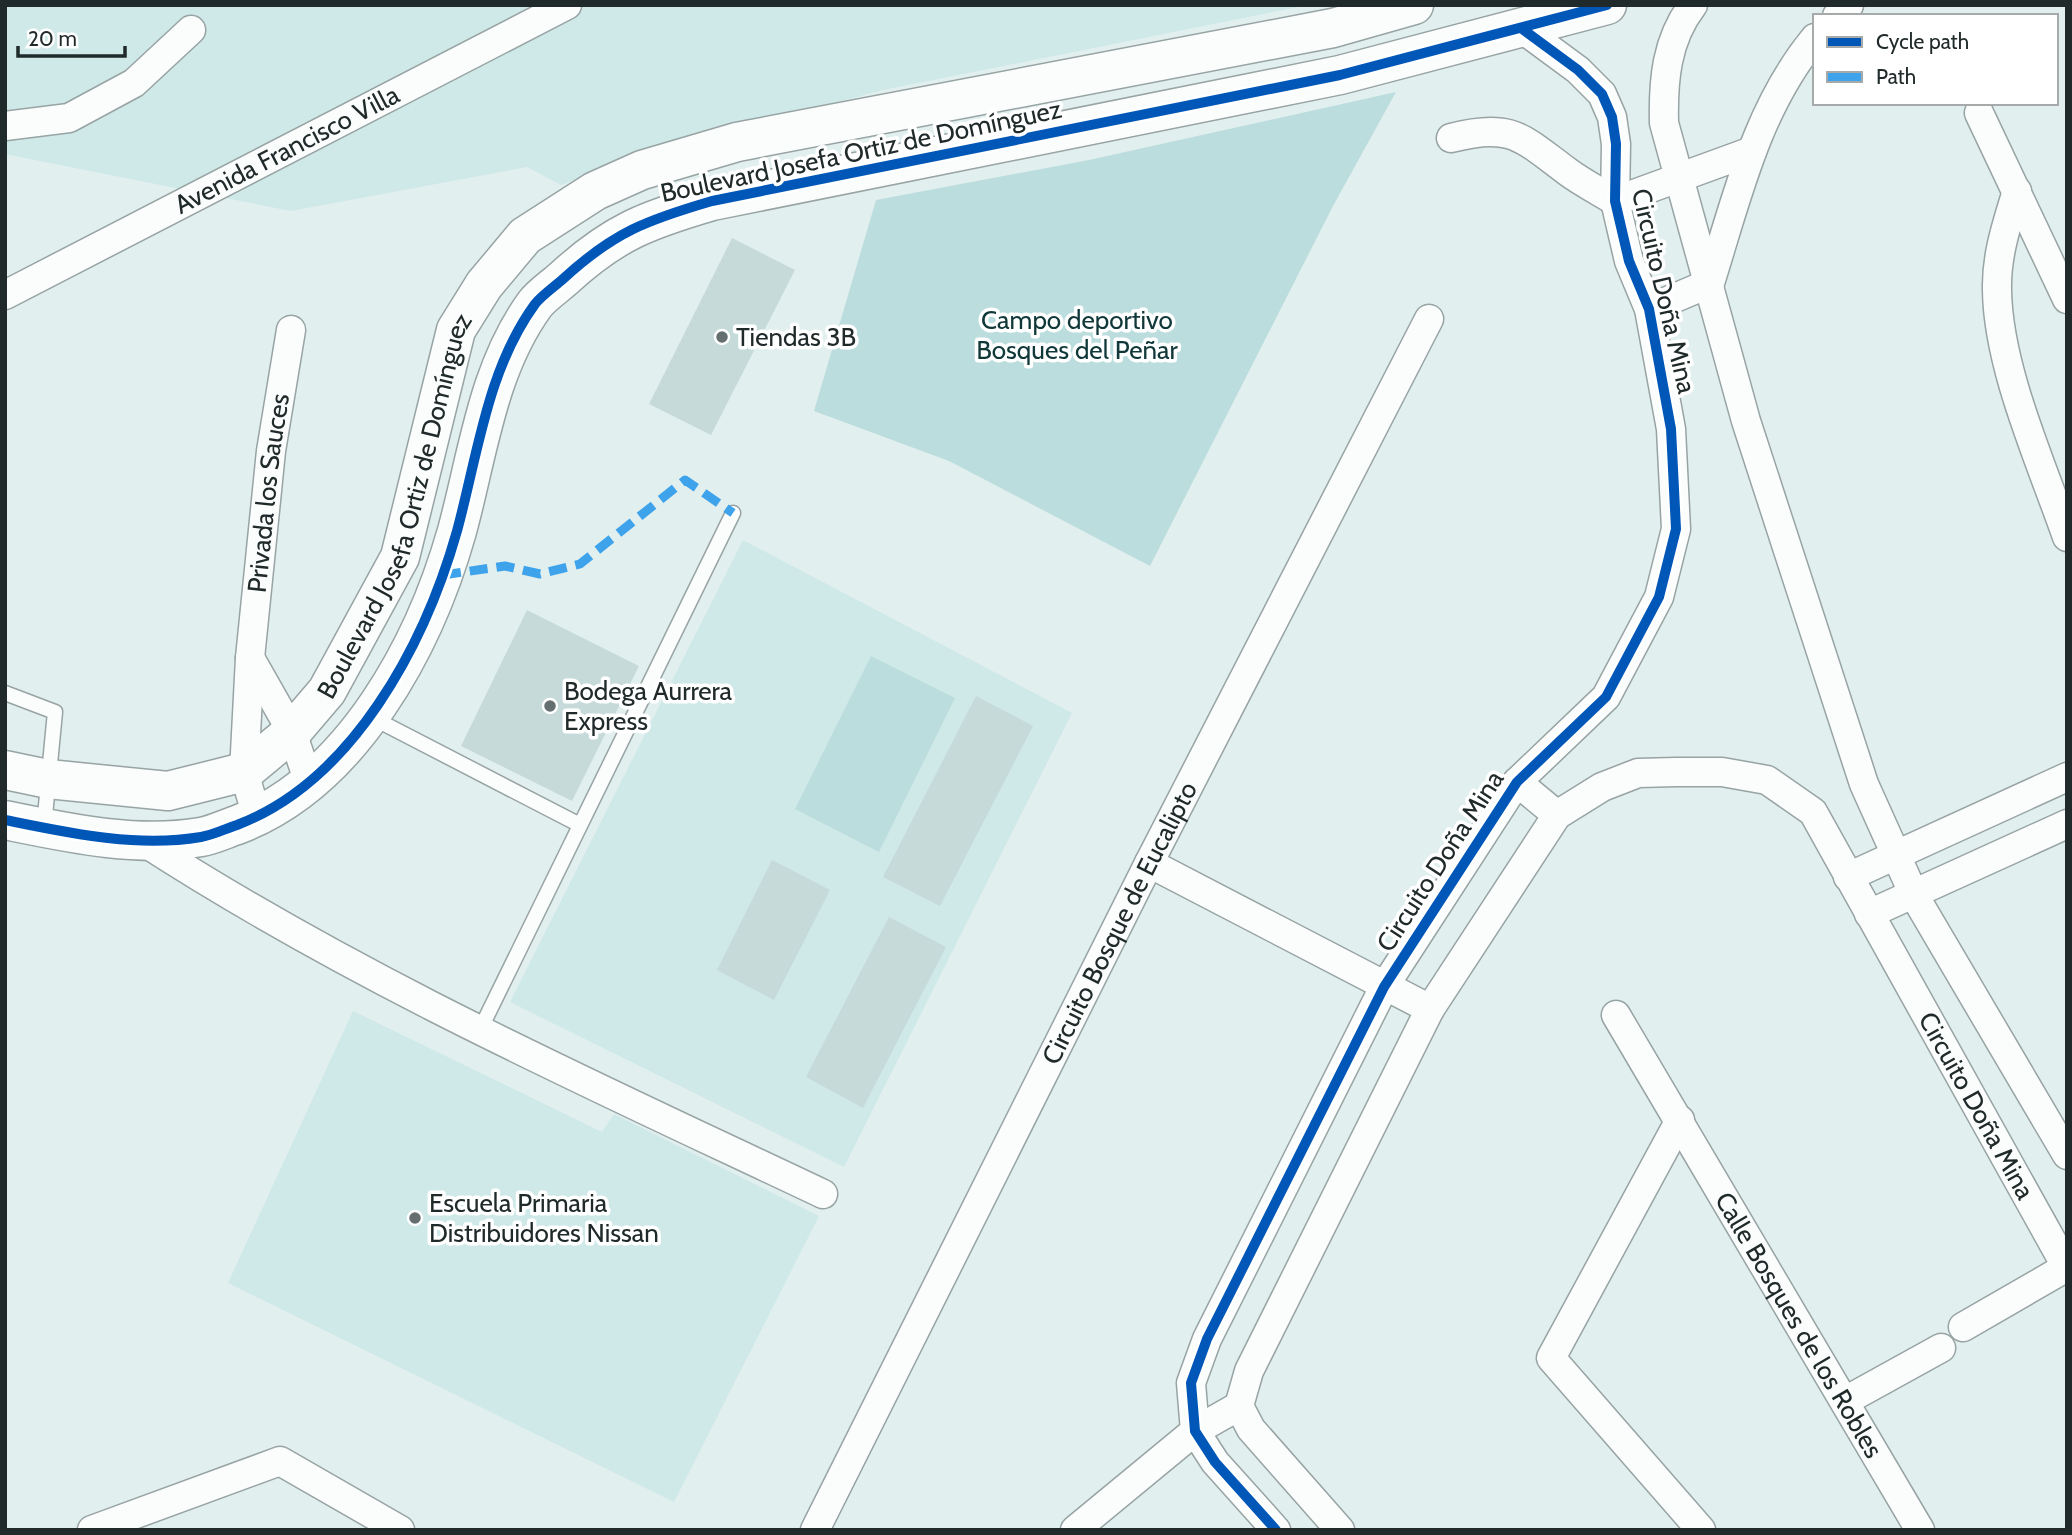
<svg xmlns="http://www.w3.org/2000/svg" width="2072" height="1535" font-family="Cabin,sans-serif">
  <rect width="100%" height="100%" fill="#e2efef"/>
  <path fill="#cfe8e8" d="M 5,5 L 1308,5 L 883,90 L 640,155 L 561,185 L 527,167 L 291,211 L 5,154 Z
    M 743,540 L 1072,713 L 844,1167 L 510,1002 Z
    M 353,1011 L 602,1132 L 614,1114 L 819,1216 L 674,1502 L 228,1283 Z"/>
  <path fill="#bcdddd" d="M 1396,92 L 1333,206 L 1150,566 L 949,461 L 814,411 L 876,200 L 1089,160 Z
    M 871,656 L 955,698 L 879,852 L 795,809 Z"/>
  <path fill="#c6dada" d="M 732,238 L 795,270 L 711,435 L 649,404 Z
    M 527,610 L 639,666 L 572,801 L 461,746 Z
    M 976,696 L 1033,726 L 940,906 L 883,877 Z
    M 772,860 L 830,890 L 774,1000 L 717,970 Z
    M 889,917 L 946,947 L 863,1108 L 806,1077 Z"/>
  <g fill="none" stroke-linecap="round" stroke-linejoin="round">
    <defs>
      <path id="lane" d="M 5,693 L 55,712 L 44,826
        M 371,717 L 580,825
        M 479,1032 L 733,513"/>
      <g id="street">
        <path d="M 1693,5 C 1666,40 1663,81 1664,123 L 1746,421 L 1864,784 L 1914,895 L 2067,1155"/>
        <path d="M 1837,16 L 1849,5"/>
        <path d="M 1979,113 L 2067,299"/>
        <path d="M 5,126 L 69,118 L 134,83 L 191,30"/>
        <path d="M 1451,138 C 1512,122 1522,138 1568,172 C 1583,183 1599,191 1615,201"/>
        <path d="M 2017,191 C 2007,223 1996,256 1997,290 C 1998,368 2041,462 2067,537"/>
        <path d="M 1615,201 L 1752,151"/>
        <path id="s1" d="M 5,295 L 567,5"/>
        <path d="M 1649,309 L 1710,283 C 1737,197 1757,108 1815,38"/>
        <path d="M 250,658 L 292,732 L 309,783"/>
        <path d="M 1517,782 L 1557,815"/>
        <path id="s2" d="M 257,817 L 244,772 L 250,658 L 271,451 L 291,330"/>
        <path d="M 144,842 C 359,981 593,1085 823,1194"/>
        <path d="M 1149,863 L 1430,1009"/>
        <path d="M 1848,877 L 2067,777"/>
        <path d="M 1869,914 L 2067,824"/>
        <path id="s3" d="M 1616,1015 L 1920,1530"/>
        <path d="M 1680,1120 L 1551,1358 L 1701,1530"/>
        <path d="M 1963,1327 L 2067,1267"/>
        <path d="M 1845,1401 L 1941,1348"/>
        <path d="M 92,1530 L 280,1461 L 400,1530"/>
        <path id="s4" d="M 815,1530 L 1149,863 L 1429,319"/>
        <path d="M 1075,1530 L 1195,1431 L 1239,1406"/>
        <path d="M 1276,1530 L 1215,1462 L 1195,1431 L 1191,1383 L 1207,1339 L 1384,987 L 1517,782 L 1606,697 L 1659,597 L 1676,529 L 1671,429 L 1649,309 L 1629,261 L 1615,201 L 1616,144 L 1612,117 L 1602,94 L 1578,70 L 1521,28"/>
        <path id="s5" d="M 1340,1530 L 1251,1429 L 1239,1406 L 1249,1371 L 1430,1009 L 1557,815 L 1602,787 L 1638,773 L 1676,772 L 1722,772 L 1767,780 L 1813,812 L 2067,1268"/>
      </g>
      <g id="secondary">
        <path id="s6" d="M 5,770 L 48,779 L 168,791 L 244,772 L 292,732 L 327,691 L 400,557 L 456,330 L 484,285 L 525,236 L 595,191 L 642,170 L 737,142 L 1333,28 L 1414,5"/>
        <path d="M 5,820 C 69,833 136,848 201,837 C 213,835 225,829 237,825 C 353,781 425,644 457,531 C 478,454 487,370 535,304 C 542,295 554,287 563,279 C 614,232 647,220 712,201 L 1340,75 L 1607,5"/>
      </g>
    </defs>
    <use href="#lane" stroke="#98a3a3" stroke-width="17"/>
    <use href="#street" stroke="#98a3a3" stroke-width="31"/>
    <use href="#secondary" stroke="#98a3a3" stroke-width="41"/>
    <use href="#lane" stroke="#fbfdfd" stroke-width="14"/>
    <use href="#street" stroke="#fbfdfd" stroke-width="28"/>
    <use href="#secondary" stroke="#fbfdfd" stroke-width="38"/>
    <path stroke="#3ea3eb" stroke-width="9" stroke-dasharray="18 9" stroke-linecap="butt" d="M 443,575 L 505,566 L 540,574 L 580,564 L 685,480 L 733,513"/>
    <defs>
      <path id="cycleway" d="M 5,820 C 69,833 136,848 201,837 C 213,835 225,829 237,825 C 353,781 425,644 457,531 C 478,454 487,370 535,304 C 542,295 554,287 563,279 C 614,232 647,220 712,201 L 1340,75 L 1607,5
        M 1276,1530 L 1215,1462 L 1195,1431 L 1191,1383 L 1207,1339 L 1384,987 L 1517,782 L 1606,697 L 1659,597 L 1676,529 L 1671,429 L 1649,309 L 1629,261 L 1615,201 L 1616,144 L 1612,117 L 1602,94 L 1578,70 L 1521,28"/>
    </defs>
    <use href="#cycleway" stroke="#fff" stroke-width="15"/>
    <use href="#cycleway" stroke="#0057b8" stroke-width="10"/>
  </g>
  <g fill="#656f6f" stroke="#fff" stroke-width="2.5">
    <circle cx="722" cy="337" r="7"/>
    <circle cx="550" cy="706" r="7"/>
    <circle cx="415" cy="1218" r="7"/>
  </g>
  <g text-anchor="middle" stroke-width="7" stroke-linejoin="round" paint-order="stroke">
    <g font-size="26" fill="#212a2a" stroke="#fff">
      <text dy="9" stroke="none"><textPath href="#s1" startOffset="317">Avenida Francisco Villa</textPath></text>
      <text transform="translate(861 151) rotate(-12)" y="9">Boulevard Josefa Ortiz de Domínguez</text>
      <text transform="translate(1664 291) rotate(77)" y="9">Circuito Doña Mina</text>
      <text dy="9" stroke="none"><textPath href="#s2" startOffset="327">Privada los Sauces</textPath></text>
      <text dy="9" stroke="none"><textPath href="#s6" startOffset="558">Boulevard Josefa Ortiz de Domínguez</textPath></text>
      <text transform="translate(1440 861) rotate(-57)" y="9">Circuito Doña Mina</text>
      <text dy="9" stroke="none"><textPath href="#s4" startOffset="679">Circuito Bosque de Eucalipto</textPath></text>
      <text dy="9" stroke="none"><textPath href="#s5" startOffset="1447">Circuito Doña Mina</textPath></text>
      <text dy="9" stroke="none"><textPath href="#s3" startOffset="360">Calle Bosques de los Robles</textPath></text>
    </g>
    <g font-size="26" fill="#113839" stroke="#fff">
      <text x="1077" y="329">Campo deportivo<tspan x="1077" dy="30">Bosques del Peñar</tspan></text>
    </g>
    <g font-size="26" fill="#212a2a" stroke="#fff" text-anchor="start">
      <text x="736" y="346">Tiendas 3B</text>
      <text x="564" y="700">Bodega Aurrera<tspan x="564" dy="30">Express</tspan></text>
      <text x="429" y="1212">Escuela Primaria<tspan x="429" dy="30">Distribuidores Nissan</tspan></text>
    </g>
  </g>
  <rect width="2072" height="1535" fill="none" stroke="#212a2a" stroke-width="14"/>
  <rect x="1813" y="14" width="245" height="91" fill="#ffffff" stroke="#a6aaaa" stroke-width="2"/>
  <rect x="1827" y="37" width="35" height="10" fill="#0057b8" stroke="#a6aaaa" stroke-width="2"/>
  <text x="1876" y="49" font-size="21" fill="#212a2a">Cycle path</text>
  <rect x="1827" y="72" width="35" height="10" fill="#3ea3eb" stroke="#a6aaaa" stroke-width="2"/>
  <text x="1876" y="84" font-size="21" fill="#212a2a">Path</text>
  <path d="M18 46v10h107v-10" fill="none" stroke="#212a2a" stroke-width="3.5"/>
  <text x="28" y="46" font-size="21" fill="#212a2a" stroke="#ffffff" stroke-width="5" paint-order="stroke">20 m</text>
</svg>
